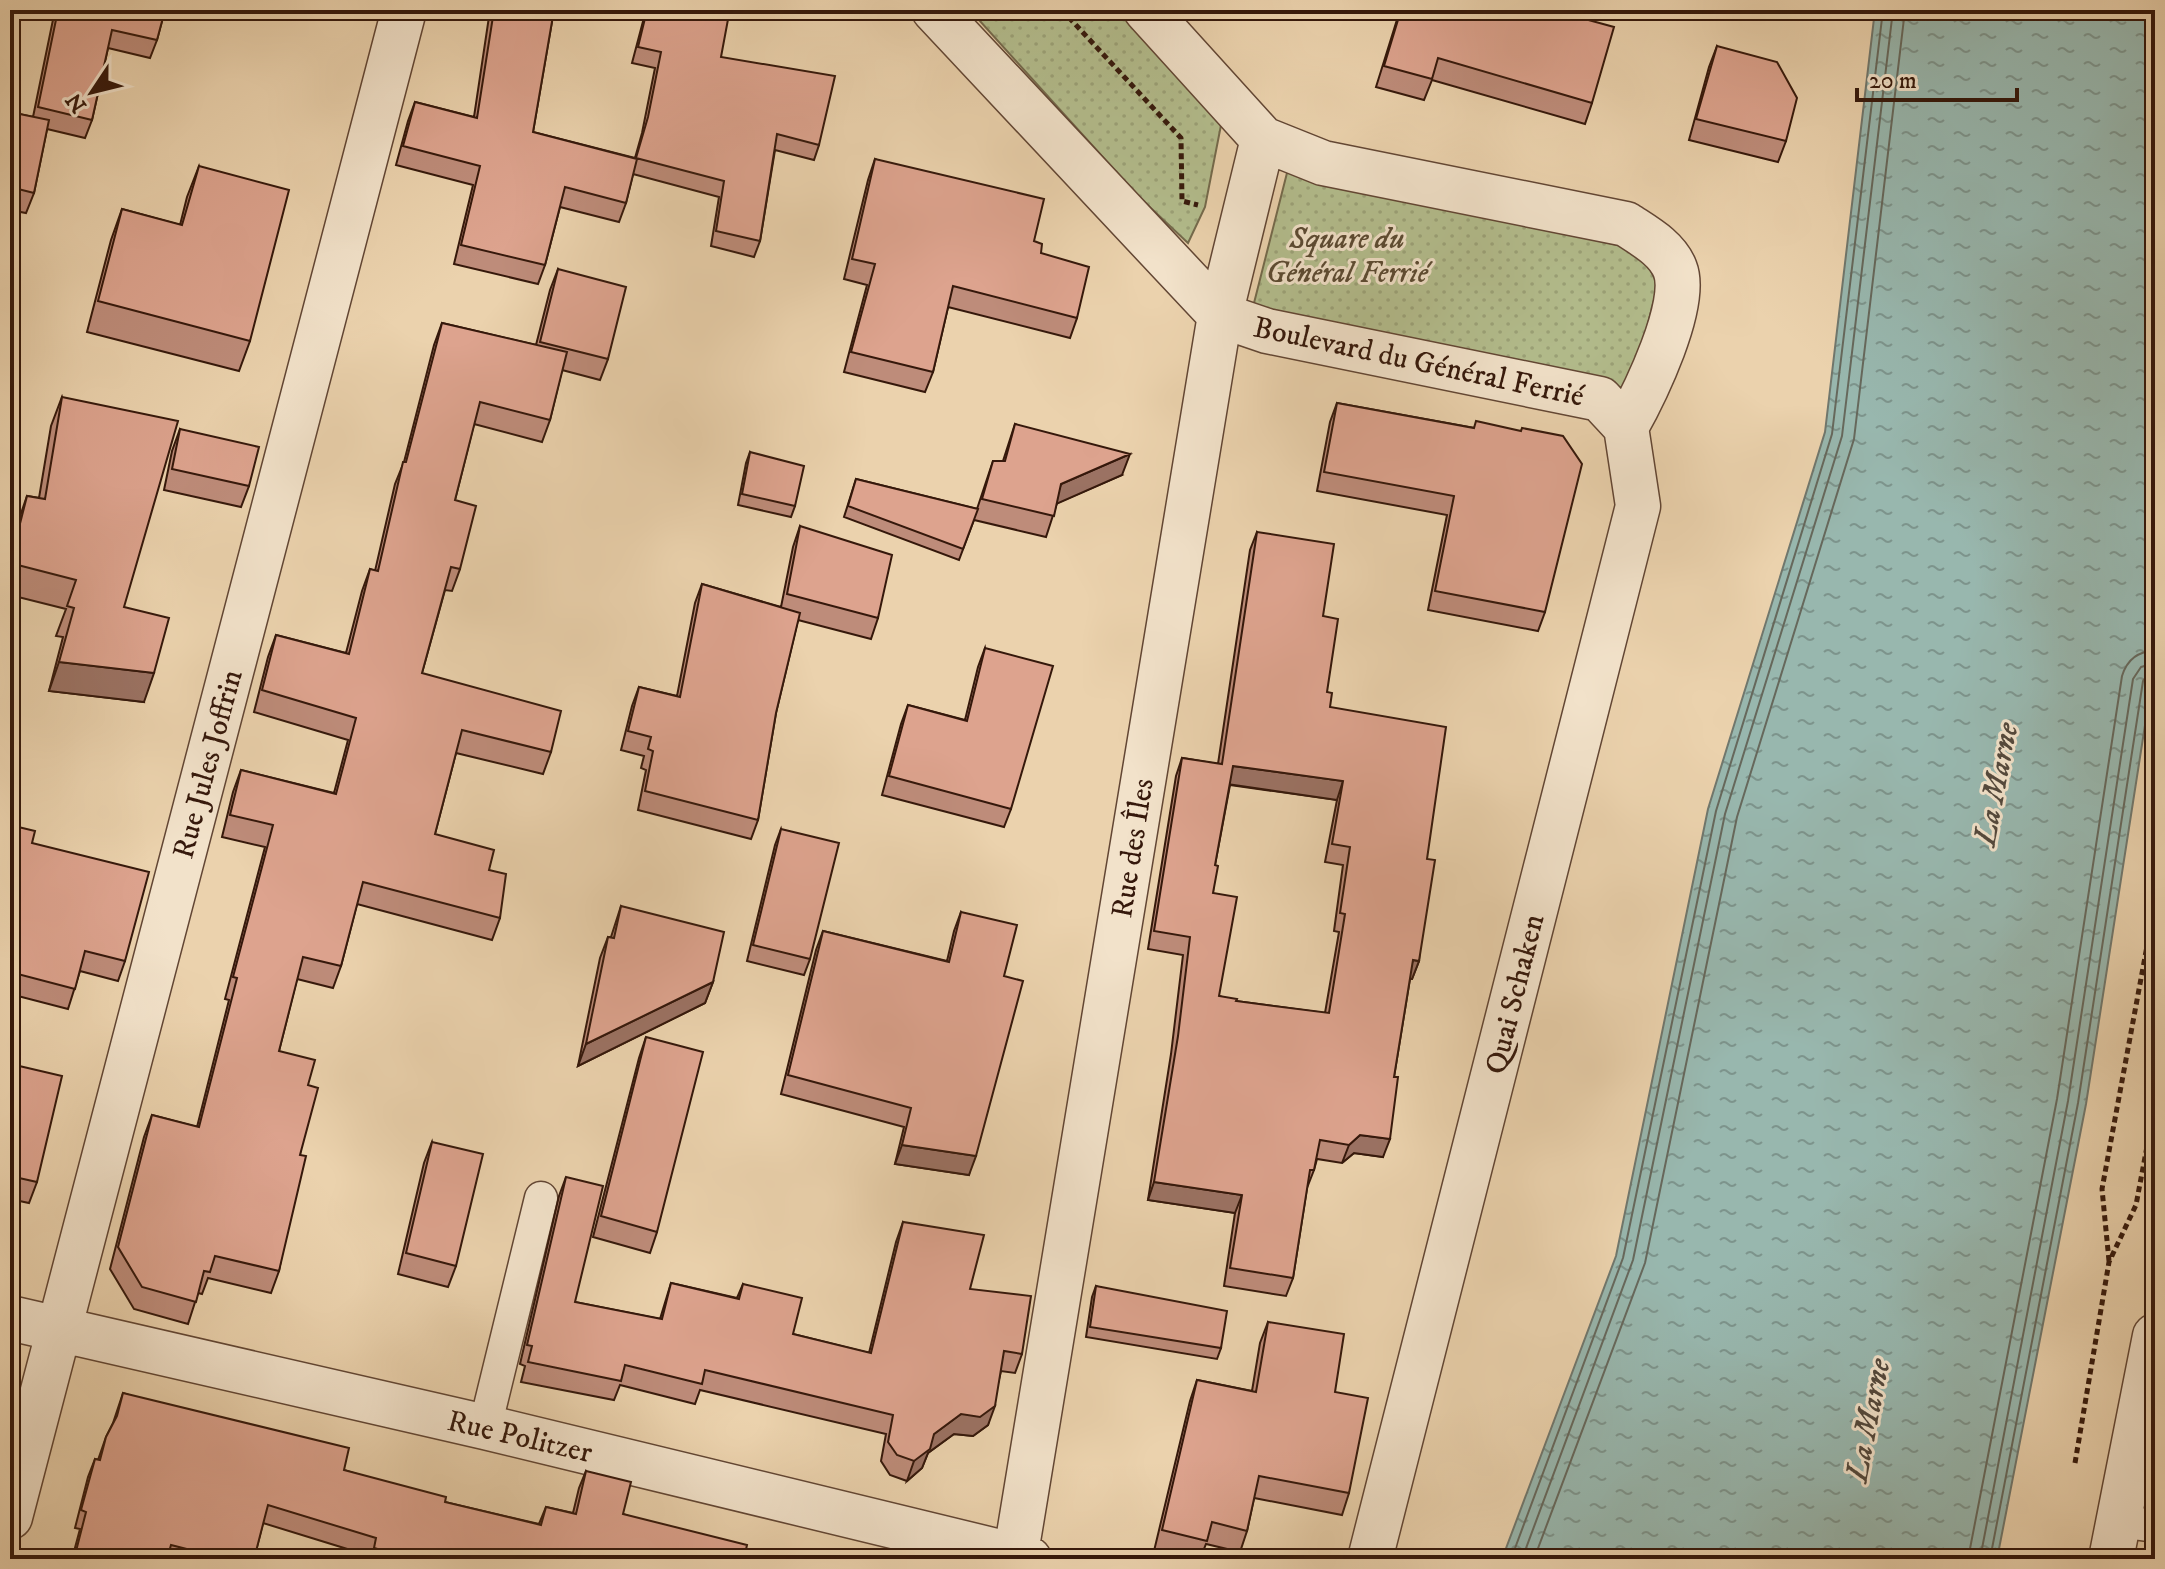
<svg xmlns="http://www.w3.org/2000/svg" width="2165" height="1569" font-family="'IM FELL DW Pica',serif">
  <defs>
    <pattern id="park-dots" width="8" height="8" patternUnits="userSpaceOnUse" patternTransform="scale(2)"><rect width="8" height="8" fill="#b3bd8d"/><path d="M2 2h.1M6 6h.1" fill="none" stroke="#9ba278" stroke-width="1.8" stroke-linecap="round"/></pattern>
    <pattern id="water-ripples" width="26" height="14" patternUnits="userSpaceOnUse" patternTransform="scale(2)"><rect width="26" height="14" fill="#98b7ae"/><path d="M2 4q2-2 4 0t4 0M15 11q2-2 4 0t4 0" fill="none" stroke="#7d948c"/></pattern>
  </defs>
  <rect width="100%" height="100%" fill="#ebd2ad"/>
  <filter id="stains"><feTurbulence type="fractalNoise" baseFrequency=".0025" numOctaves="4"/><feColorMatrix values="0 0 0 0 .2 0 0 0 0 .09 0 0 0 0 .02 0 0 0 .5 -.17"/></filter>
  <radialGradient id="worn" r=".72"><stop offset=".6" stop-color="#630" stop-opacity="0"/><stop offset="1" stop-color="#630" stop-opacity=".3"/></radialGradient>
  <path fill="url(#park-dots)" stroke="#746a4c" stroke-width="2" d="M 970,10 L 1118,10 L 1222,120 L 1205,207 L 1188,243 L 1138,196 Z
    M 1288,169 L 1639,250 L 1658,284 L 1631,390 L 1253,307 Z"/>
  <path fill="url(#water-ripples)" stroke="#70776d" stroke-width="2" d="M 1875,10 L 2155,10 L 2155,661 L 2086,1104 L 1997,1559 L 1502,1559 L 1616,1256 L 1708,809 L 1825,432 Z"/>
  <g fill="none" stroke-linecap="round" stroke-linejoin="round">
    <path stroke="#66685c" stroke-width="2" d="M 1511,1559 L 1623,1258 L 1716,811 L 1832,434 L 1883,10
      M 1522,1559 L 1633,1260 L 1725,814 L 1842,436 L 1893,10
      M 1534,1559 L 1645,1263 L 1737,817 L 1854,439 L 1905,10
      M 1968,1559 L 2057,1099 L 2122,676 C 2127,660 2138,651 2155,651
      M 1980,1559 L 2068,1101 L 2133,679 L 2141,667 L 2155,663
      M 1990,1559 L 2078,1103 L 2143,681 L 2148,674 L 2155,673"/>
    <defs>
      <path id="service" d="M 485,1427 L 541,1198
        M 2118,1521 L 2155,1526"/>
      <path id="minor" d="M 934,10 L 1220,315 L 1267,331 L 1600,399 L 1626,427
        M 1146,10 L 1263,139 L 1323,163 L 1626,224 C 1644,236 1667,248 1675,269 C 1689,304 1644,395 1626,427
        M 10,1318 L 485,1427 L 1029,1559
        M 10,1517 L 404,10
        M 1015,1559 L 1220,315 L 1263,139
        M 1370,1559 L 1638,506 L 1626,427"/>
      <path id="tertiary" d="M 2111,1559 L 2155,1336"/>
    </defs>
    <use href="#service" stroke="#624634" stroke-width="35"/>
    <use href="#minor" stroke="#624634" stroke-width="47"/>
    <use href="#tertiary" stroke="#624634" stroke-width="47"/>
    <path stroke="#35180b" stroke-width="5" stroke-dasharray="6 4" stroke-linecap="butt" d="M 1062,10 L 1181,138 L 1182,201 L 1198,205
      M 2109,1261 L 2102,1189 L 2155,903
      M 2075,1463 L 2109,1262 L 2136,1205 L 2155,1104"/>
    <use href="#service" stroke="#f2e2ca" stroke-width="32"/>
    <use href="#minor" stroke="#f2e2ca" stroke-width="44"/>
    <use href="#tertiary" stroke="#f2e2ca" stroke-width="44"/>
  </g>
  <path fill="#be8c7a" stroke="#35180b" stroke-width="2" fill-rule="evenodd" d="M 55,10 L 165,10 L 157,40 L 150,58 L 108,48 L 92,120 L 85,138 L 47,129 L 34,193 L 26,213 L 10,210 L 10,112 L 33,117 Z
    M 490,10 L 554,10 L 533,132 L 635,158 L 642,133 L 655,68 L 632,63 L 646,10 L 703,10 L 721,57 L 819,145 L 814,160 L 775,150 L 760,241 L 754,257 L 711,246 L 719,197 L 633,174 L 626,203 L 619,222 L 560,207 L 545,265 L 538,284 L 454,264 L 473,185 L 396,165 L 408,121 L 415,102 L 474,117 Z
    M 1400,10 L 1480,10 L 1498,15 L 1500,10 L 1552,10 L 1592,103 L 1585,124 L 1432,80 L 1424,100 L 1376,87 Z
    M 1717,46 L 1786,141 L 1778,162 L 1689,140 L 1709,67 Z
    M 875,159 L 1034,241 L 1077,318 L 1070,338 L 948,307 L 933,372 L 925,392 L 844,372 L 867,285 L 844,279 L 868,180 Z
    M 199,166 L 250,341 L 239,371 L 87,332 L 111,240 L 122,209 L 180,225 L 187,197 Z
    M 558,269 L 608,359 L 600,380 L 562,370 L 550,420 L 542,442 L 474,424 L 455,500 L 460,569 L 452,591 L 445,590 L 422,673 L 551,752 L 543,774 L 456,753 L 435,834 L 489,870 L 500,918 L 492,940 L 357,904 L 341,966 L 333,988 L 297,979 L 279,1051 L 308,1085 L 300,1155 L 279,1271 L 271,1293 L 208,1278 L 202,1294 L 198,1293 L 188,1324 L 134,1309 L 110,1269 L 144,1137 L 152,1115 L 197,1127 L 229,1000 L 225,999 L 265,847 L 222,837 L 233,792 L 241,770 L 334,793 L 348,740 L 254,712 L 268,657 L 276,635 L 346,653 L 362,591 L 370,569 L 375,571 L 395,484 L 404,462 L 434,345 L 442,323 L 536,345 L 550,290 Z
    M 62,397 L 124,607 L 144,702 L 49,691 L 63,637 L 56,636 L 66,609 L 10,595 L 10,551 L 17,525 L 27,496 L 39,498 L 51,426 Z
    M 1337,403 L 1474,428 L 1545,612 L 1538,631 L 1428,610 L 1447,515 L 1317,491 L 1330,422 Z
    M 1015,424 L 1122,475 L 1057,503 L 1046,537 L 974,520 L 959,560 L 844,517 L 856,479 L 977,509 L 993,461 L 1003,461 Z
    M 180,429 L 249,486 L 241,507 L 164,490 L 172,451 Z
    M 750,452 L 795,506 L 791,517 L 738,505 L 746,463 Z
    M 800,526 L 878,618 L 871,639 L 798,620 L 776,713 L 758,820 L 751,839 L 638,810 L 646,770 L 641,768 L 644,756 L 621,750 L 632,706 L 639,687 L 677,696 L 695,603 L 702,584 L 781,607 L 793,547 Z
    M 1257,532 L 1323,616 L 1327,692 L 1330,707 L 1427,859 L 1419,961 L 1412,979 L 1410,979 L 1394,1077 L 1383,1157 L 1354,1153 L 1342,1163 L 1317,1159 L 1314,1170 L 1307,1188 L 1293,1278 L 1286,1296 L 1224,1286 L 1235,1213 L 1148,1200 L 1171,1054 L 1183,955 L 1148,949 L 1176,776 L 1182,758 L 1218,764 L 1250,550 ZM 1230,785 L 1337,800 L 1325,862 L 1343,865 L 1334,931 L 1339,932 L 1325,1013 L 1236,1001 L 1219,996 L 1213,893 L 1215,865 Z
    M 985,648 L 1011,809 L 1004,827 L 882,795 L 901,724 L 908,705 L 965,720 L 978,667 Z
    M 10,825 L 32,843 L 125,961 L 118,981 L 80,971 L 68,1009 L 10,994 Z
    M 781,829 L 810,959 L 804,975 L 747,961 L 775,845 Z
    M 621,906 L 713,982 L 705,1003 L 578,1066 L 600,958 L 608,937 L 611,937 Z
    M 961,912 L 1004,976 L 969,1175 L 895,1164 L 904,1127 L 781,1094 L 816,950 L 823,931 L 947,961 L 954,931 Z
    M 646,1037 L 657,1232 L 650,1253 L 593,1237 L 639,1058 Z
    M 15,1065 L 37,1182 L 29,1203 L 10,1199 L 10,1079 Z
    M 432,1142 L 456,1266 L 448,1287 L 398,1274 L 424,1163 Z
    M 566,1177 L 575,1302 L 660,1319 L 671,1283 L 737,1298 L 743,1284 L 793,1334 L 869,1353 L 896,1242 L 903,1222 L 970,1289 L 1022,1354 L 1015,1373 L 1001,1371 L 988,1425 L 973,1436 L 954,1434 L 928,1453 L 922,1468 L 907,1481 L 890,1475 L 881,1461 L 886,1434 L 700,1390 L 695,1404 L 620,1385 L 614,1400 L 521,1382 L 525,1366 L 520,1364 L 559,1196 Z
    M 1096,1286 L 1221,1348 L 1217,1359 L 1086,1337 L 1092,1297 Z
    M 1268,1322 L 1335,1392 L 1349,1493 L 1342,1515 L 1254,1498 L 1247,1531 L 1240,1552 L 1206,1544 L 1200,1559 L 1186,1559 L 1154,1551 L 1190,1401 L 1197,1380 L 1252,1391 L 1260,1343 Z
    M 123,1393 L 344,1470 L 445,1502 L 539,1524 L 546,1507 L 573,1513 L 579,1488 L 586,1471 L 623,1514 L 744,1559 L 369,1559 L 370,1556 L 263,1523 L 254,1559 L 72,1559 L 80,1529 L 75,1528 L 88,1477 L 95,1459 L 98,1460 L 106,1437 L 113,1423 Z"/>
  <path fill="#9b7263" stroke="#35180b" stroke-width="2" d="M 1130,454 L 1122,475 L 1054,505 L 1061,484 Z
    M 59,662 L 154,673 L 144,702 L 49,691 Z
    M 1233,766 L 1343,781 L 1337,800 L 1227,784 Z
    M 1413,960 L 1419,961 L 1412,979 L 1407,979 Z
    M 713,982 L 705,1003 L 578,1066 L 586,1044 Z
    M 1360,1135 L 1390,1139 L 1383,1157 L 1354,1153 L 1342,1163 L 1349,1145 Z
    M 902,1145 L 976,1156 L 969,1175 L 895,1164 Z
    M 1154,1182 L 1242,1195 L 1235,1213 L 1148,1200 Z
    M 995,1406 L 988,1425 L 973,1436 L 954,1434 L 928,1453 L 922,1468 L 907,1481 L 914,1461 L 934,1434 L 961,1414 Z"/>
  <path fill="#dda38e" stroke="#35180b" stroke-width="2" fill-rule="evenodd" d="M 58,10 L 165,10 L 157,40 L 112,30 L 92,120 L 38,107 Z
    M 494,10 L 554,10 L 533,132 L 637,159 L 626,203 L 565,187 L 545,265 L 461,245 L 480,166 L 403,146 L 415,102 L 477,118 Z
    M 647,10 L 703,10 L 729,14 L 721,57 L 835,76 L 819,145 L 777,134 L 760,241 L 716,231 L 724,181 L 636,158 L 648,117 L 661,52 L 638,47 Z
    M 1401,10 L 1480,10 L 1499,16 L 1501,10 L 1552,10 L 1614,27 L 1592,103 L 1438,58 L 1432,79 L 1384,66 Z
    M 1717,46 L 1777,62 L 1797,98 L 1786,141 L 1696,119 Z
    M 10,112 L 49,120 L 34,193 L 10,187 Z
    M 875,159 L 1044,199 L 1034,241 L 1042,244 L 1041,253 L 1089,267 L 1077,318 L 953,286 L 933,372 L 851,352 L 875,264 L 852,259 Z
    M 199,166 L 289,190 L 250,341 L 98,301 L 122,209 L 182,225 Z
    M 558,269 L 626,287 L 608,359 L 540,342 Z
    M 442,323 L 567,352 L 550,420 L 480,402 L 455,500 L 476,506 L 460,569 L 451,567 L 422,673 L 561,711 L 551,752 L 462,730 L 435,834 L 494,850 L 489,870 L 506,874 L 500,918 L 363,882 L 341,966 L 303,957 L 279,1051 L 315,1060 L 308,1085 L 318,1088 L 300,1155 L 306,1156 L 279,1271 L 215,1256 L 210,1272 L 204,1271 L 196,1302 L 142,1287 L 118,1247 L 152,1115 L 199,1127 L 237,978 L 233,977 L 273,825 L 230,815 L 241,770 L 336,794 L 356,718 L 262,690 L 276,635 L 349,654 L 370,569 L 378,571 L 403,462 L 406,462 Z
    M 62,397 L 178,421 L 124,607 L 169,618 L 154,673 L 59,662 L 74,608 L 67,606 L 76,580 L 10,563 L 27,496 L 45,499 Z
    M 1337,403 L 1474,428 L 1476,421 L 1521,431 L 1522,428 L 1563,436 L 1582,464 L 1545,612 L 1435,591 L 1454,496 L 1324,472 Z
    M 1015,424 L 1130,454 L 1061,484 L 1054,516 L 982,499 L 993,461 L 1005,461 Z
    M 180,429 L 259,447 L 249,486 L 172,469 Z
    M 750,452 L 804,466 L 795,506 L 742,494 Z
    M 856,479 L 978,509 L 963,549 L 848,506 Z
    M 800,526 L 892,555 L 878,618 L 787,594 Z
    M 1257,532 L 1334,544 L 1323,616 L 1338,619 L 1327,692 L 1332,693 L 1330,707 L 1446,727 L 1427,859 L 1435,860 L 1419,961 L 1413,960 L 1394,1077 L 1398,1077 L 1390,1139 L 1360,1135 L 1349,1145 L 1320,1140 L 1314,1170 L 1310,1170 L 1293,1278 L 1230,1268 L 1242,1195 L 1154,1182 L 1178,1036 L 1190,937 L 1154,931 L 1182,758 L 1222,764 ZM 1233,766 L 1343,781 L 1332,844 L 1350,847 L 1340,913 L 1345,914 L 1329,1013 L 1236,1001 L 1237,999 L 1219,996 L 1237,897 L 1213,893 L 1218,866 L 1215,865 Z
    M 702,584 L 800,613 L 776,713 L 758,820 L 645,791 L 653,751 L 648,749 L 651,737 L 628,731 L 639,687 L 680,697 Z
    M 985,648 L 1053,666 L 1011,809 L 889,776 L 908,705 L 967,721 Z
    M 10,825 L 35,831 L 32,843 L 149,872 L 125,961 L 85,951 L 75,989 L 10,972 Z
    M 781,829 L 839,843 L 810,959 L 753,945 Z
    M 621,906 L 724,932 L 713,982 L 586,1044 L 608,937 L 614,938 Z
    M 961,912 L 1017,925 L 1004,976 L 1023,981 L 976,1156 L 902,1145 L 911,1108 L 788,1075 L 823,931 L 949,962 Z
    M 646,1037 L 703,1052 L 657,1232 L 601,1216 Z
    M 15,1065 L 62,1076 L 37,1182 L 10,1176 L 10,1086 Z
    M 432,1142 L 483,1154 L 456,1266 L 406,1253 Z
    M 566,1177 L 603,1186 L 575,1302 L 662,1319 L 671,1283 L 739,1299 L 743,1284 L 802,1298 L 793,1334 L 871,1353 L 903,1222 L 984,1235 L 970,1289 L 1031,1296 L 1022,1354 L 1004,1351 L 995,1406 L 980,1417 L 961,1414 L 934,1434 L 930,1449 L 914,1461 L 897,1455 L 888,1442 L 893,1415 L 705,1370 L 702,1384 L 625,1365 L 621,1381 L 528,1362 L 532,1346 L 527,1345 Z
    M 1096,1286 L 1227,1311 L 1221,1348 L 1090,1327 Z
    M 1268,1322 L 1344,1334 L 1335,1392 L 1368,1398 L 1349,1493 L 1259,1476 L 1247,1531 L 1212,1522 L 1207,1541 L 1162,1530 L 1197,1380 L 1256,1392 Z
    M 123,1393 L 349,1448 L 344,1470 L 446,1497 L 445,1502 L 541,1525 L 546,1507 L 576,1514 L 586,1471 L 631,1482 L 623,1514 L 747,1545 L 744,1559 L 414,1559 L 374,1548 L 376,1538 L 268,1505 L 254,1559 L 226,1559 L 171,1545 L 167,1559 L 74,1559 L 86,1512 L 81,1510 L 95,1459 L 100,1460 L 106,1437 L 117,1416 Z"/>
  <g text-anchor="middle" stroke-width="6" stroke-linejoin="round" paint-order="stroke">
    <g font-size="30" font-style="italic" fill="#5b4a32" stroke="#f2e2ca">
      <text x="1347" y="248">Square du<tspan x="1347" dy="34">Général Ferrié</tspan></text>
    </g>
    <g font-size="30" fill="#35180b" stroke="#f2e2ca">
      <text transform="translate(1419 361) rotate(12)" y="10">Boulevard du Général Ferrié</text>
      <text transform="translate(207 764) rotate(-75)" y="10">Rue Jules Joffrin</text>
      <text transform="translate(1132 848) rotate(-81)" y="10">Rue des Îles</text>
      <text transform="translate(1514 994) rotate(-76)" y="10">Quai Schaken</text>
      <text transform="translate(520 1436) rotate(13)" y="10">Rue Politzer</text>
    </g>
    <g font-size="32" font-style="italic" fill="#53483c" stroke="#f2e2ca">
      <text transform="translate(1995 784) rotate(-79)" y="11">La Marne</text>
      <text transform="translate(1867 1420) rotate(-79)" y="11">La Marne</text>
    </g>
  </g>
  <rect width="2165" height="1569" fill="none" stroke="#ebd2ad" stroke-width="40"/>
  <rect x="12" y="12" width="2141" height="1545" fill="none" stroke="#35180b" stroke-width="4"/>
  <rect x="20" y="20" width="2125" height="1529" fill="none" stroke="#35180b" stroke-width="2"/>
  <g transform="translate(92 92) rotate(235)" stroke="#f2e2ca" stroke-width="6" paint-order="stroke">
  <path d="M0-6L14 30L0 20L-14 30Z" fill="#35180b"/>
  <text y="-12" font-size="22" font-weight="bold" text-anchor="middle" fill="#35180b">N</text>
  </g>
  <path d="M1857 88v12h160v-12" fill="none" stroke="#35180b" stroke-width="4"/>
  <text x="1869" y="88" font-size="24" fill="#35180b" stroke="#f2e2ca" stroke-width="6" paint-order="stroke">20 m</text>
  <rect width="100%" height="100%" filter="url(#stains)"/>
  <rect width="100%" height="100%" fill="url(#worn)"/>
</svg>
